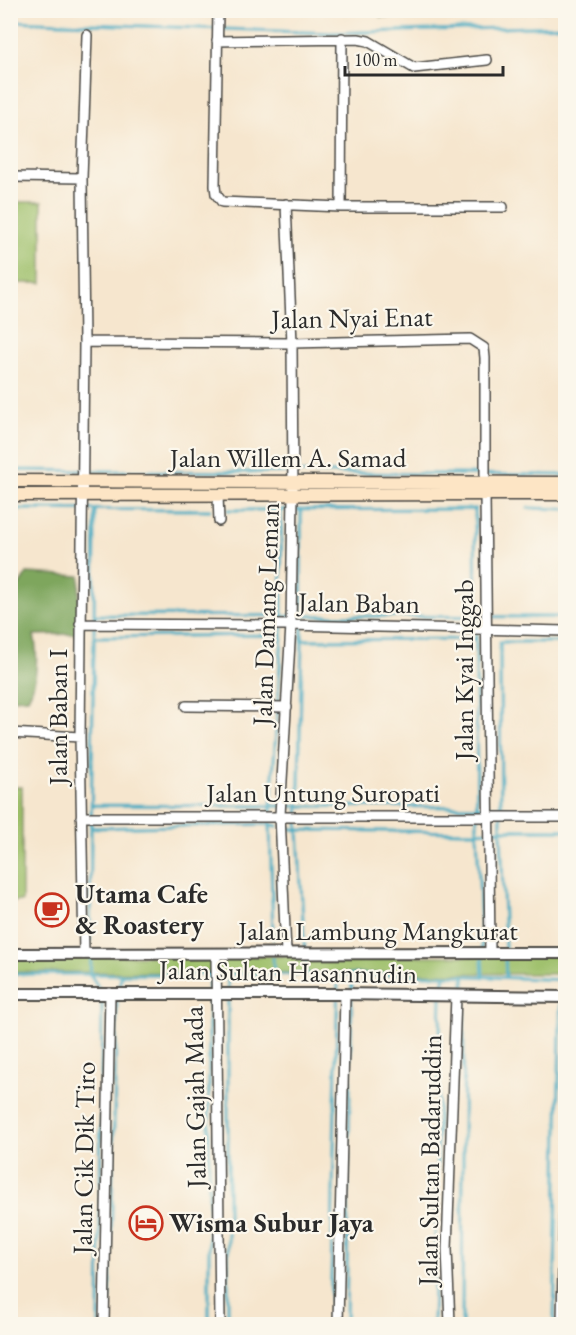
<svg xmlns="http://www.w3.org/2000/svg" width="576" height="1335" font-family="'EB Garamond',serif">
  <rect width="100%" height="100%" fill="#fbf7ec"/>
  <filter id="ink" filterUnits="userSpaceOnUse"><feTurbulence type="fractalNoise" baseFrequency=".0167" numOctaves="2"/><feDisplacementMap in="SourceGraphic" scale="12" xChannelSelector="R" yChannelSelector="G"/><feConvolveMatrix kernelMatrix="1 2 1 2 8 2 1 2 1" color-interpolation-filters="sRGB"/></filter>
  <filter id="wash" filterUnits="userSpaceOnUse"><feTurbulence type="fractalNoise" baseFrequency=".008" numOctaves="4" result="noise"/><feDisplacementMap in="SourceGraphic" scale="24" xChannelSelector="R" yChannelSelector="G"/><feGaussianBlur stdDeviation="1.35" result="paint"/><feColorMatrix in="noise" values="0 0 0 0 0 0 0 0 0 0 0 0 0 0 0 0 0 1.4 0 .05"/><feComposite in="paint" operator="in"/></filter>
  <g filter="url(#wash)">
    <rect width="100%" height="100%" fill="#f6e6ce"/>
    <path fill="#9dbf69" stroke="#64754a" stroke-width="1.5" d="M 380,11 L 380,10 L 547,11 L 380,17 Z
      M 11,202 L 42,202 L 42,283 L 11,283 Z
      M 11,787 L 22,787 L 22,901 L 11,902 Z
      M 11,956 L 566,956 L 565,974 L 11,972 Z"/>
    <path fill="#7ea65d" stroke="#546844" stroke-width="1.5" d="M 27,573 L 80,576 L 77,634 L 34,635 C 38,653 38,682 28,698 L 11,699 L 10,600 Z"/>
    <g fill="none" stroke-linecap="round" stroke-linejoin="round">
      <path stroke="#42aac2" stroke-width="3" d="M 10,21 L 331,33 L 566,26
        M 10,470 L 566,475
        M 528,508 L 566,509
        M 10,509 L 210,510
        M 475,509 L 476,639
        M 228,510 L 476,509
        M 281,510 L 282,635
        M 301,510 L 302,640
        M 95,615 L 566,617
        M 94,637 L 95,511
        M 91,805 L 501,807 L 536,813
        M 284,827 L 298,830 L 302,640 L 476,639 L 477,832 L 501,830 L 500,642 L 566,642
        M 91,828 L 94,637 L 282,635 L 270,824 L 277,826
        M 90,942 L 91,828 L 270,824 L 273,939
        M 505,949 L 501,830 L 566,830
        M 505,956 L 506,978
        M 482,957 L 483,977
        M 273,958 L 274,975
        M 91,959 L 90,974 L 100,990
        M 10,974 L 445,975 L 566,980
        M 209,975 L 209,1324
        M 306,975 L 298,830 L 477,832 L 482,950
        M 118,990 L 122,974
        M 464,993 L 464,976
        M 99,1324 L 102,996
        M 109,1324 L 117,996
        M 228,1324 L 228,975
        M 330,1324 L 338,974
        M 346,1324 L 352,974
        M 433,1324 L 441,996 L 445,975
        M 462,1324 L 464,999
        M 554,1324 L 561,980"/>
    </g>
  </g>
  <g filter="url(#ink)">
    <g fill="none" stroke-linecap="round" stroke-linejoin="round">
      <defs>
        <path id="minor" d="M 218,10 L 215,186 L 216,194 L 222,202 L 341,207 L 503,207
          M 217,41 L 358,39 L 368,41 L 414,68 L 487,60
          M 10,177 L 82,178
          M 286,204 L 292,343 L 293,495 L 291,625 L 280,815 L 286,953
          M 341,207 L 342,38
          M 84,342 L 292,343 L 470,339 L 484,348 L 485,358 L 485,482
          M 485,494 L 490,953
          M 218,496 L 219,521
          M 80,624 L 287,625 L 566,631
          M 186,706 L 287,707
          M 10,733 L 80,737
          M 81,817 L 566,817
          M 84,954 L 80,737 L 84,342 L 82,178 L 87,35
          M 216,954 L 220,1324
          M 104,1324 L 110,993
          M 338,1324 L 345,994
          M 450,1324 L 447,1249 L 456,996
          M 562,1324 L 566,1101"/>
        <path id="tertiary" d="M 10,954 L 566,953
          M 10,994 L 338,994 L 566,997"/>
        <path id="secondary" d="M 10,481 L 566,483
          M 10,495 L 566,494"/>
      </defs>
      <use href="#minor" stroke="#494743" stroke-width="12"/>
      <use href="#tertiary" stroke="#494743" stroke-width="14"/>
      <use href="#secondary" stroke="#494743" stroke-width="15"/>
      <use href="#minor" stroke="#fff" stroke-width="9"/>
      <use href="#tertiary" stroke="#fff" stroke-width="10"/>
      <use href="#secondary" stroke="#fde5c5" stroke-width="12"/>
    </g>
  </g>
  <defs>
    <symbol id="cafe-ring" viewBox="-11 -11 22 22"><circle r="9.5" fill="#fbf7ec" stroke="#c8321e" stroke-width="1.5"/><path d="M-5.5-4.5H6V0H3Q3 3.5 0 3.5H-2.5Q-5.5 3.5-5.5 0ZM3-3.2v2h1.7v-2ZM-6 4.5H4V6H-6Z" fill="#c8321e"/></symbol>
    <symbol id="hotel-ring" viewBox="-11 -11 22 22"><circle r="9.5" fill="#fbf7ec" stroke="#c8321e" stroke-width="1.5"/><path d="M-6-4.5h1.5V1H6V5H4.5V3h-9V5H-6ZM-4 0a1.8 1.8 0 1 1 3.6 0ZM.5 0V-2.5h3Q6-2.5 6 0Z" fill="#c8321e"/></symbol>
  </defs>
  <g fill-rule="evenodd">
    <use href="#cafe-ring" x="33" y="891" width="38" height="38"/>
    <use href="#hotel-ring" x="127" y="1204" width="38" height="38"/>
  </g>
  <g text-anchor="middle" stroke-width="4.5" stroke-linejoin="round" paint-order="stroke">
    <g font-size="27" fill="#2b2b2b" stroke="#fbf7ec">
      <text transform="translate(352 318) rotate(-1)" y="9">Jalan Nyai Enat</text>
      <text x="288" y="467">Jalan Willem A. Samad</text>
      <text transform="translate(359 603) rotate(1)" y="9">Jalan Baban</text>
      <text transform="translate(266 614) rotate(-88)" y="9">Jalan Damang Leman</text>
      <text transform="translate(464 670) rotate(-90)" y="9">Jalan Kyai Inggab</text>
      <text transform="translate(58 717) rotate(-90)" y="9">Jalan Baban I</text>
      <text x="323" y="802">Jalan Untung Suropati</text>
      <text x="378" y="940">Jalan Lambung Mangkurat</text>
      <text transform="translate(288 972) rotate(1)" y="9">Jalan Sultan Hasannudin</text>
      <text transform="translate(195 1097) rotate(-91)" y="9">Jalan Gajah Mada</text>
      <text transform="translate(84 1158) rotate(-89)" y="9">Jalan Cik Dik Tiro</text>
      <text transform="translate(430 1160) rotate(-89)" y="9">Jalan Sultan Badaruddin</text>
    </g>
    <g font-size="27" font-weight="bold" fill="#2b2b2b" stroke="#fbf7ec" text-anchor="start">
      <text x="75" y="903">Utama Cafe<tspan x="75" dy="31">&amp; Roastery</tspan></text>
      <text x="169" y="1232">Wisma Subur Jaya</text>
    </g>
  </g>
  <rect width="576" height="1335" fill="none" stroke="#fbf7ec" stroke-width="36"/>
  <path d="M345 66v9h158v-9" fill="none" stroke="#2b2b2b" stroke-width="3"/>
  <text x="354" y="66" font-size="18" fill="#2b2b2b" stroke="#fbf7ec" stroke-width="4.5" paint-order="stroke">100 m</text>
</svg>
